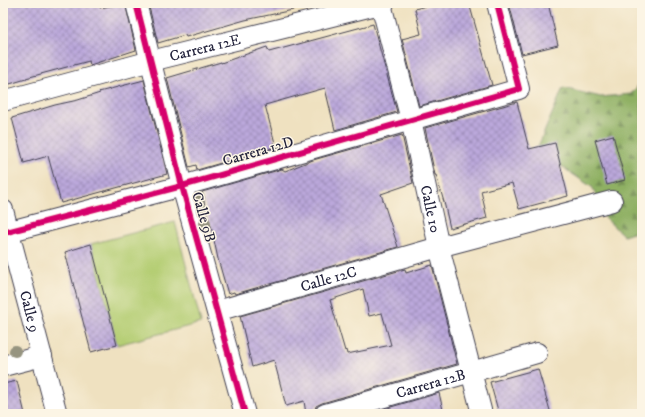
<svg xmlns="http://www.w3.org/2000/svg" width="645" height="417" font-family="'IM FELL DW Pica',serif">
  <defs>
    <pattern id="forest-firs" width="22" height="20" patternUnits="userSpaceOnUse"><rect width="22" height="20" fill="#8fb064"/><path d="M5 1l3.5 6h-7zM16 11l3.5 6h-7z" fill="#748f54"/></pattern>
    <pattern id="building-cross-hatch" width="8" height="8" patternUnits="userSpaceOnUse"><rect width="8" height="8" fill="#bba8db"/><path d="M0 0l8 8M0 8l8-8" fill="none" stroke="#9888b3"/></pattern>
  </defs>
  <rect width="100%" height="100%" fill="#fcf5e5"/>
  <filter id="ink" filterUnits="userSpaceOnUse"><feTurbulence type="fractalNoise" baseFrequency=".025" numOctaves="2"/><feDisplacementMap in="SourceGraphic" scale="8" xChannelSelector="R" yChannelSelector="G"/><feConvolveMatrix kernelMatrix="1 2 1 2 8 2 1 2 1" color-interpolation-filters="sRGB"/></filter>
  <filter id="wash" filterUnits="userSpaceOnUse"><feTurbulence type="fractalNoise" baseFrequency=".012" numOctaves="4" result="noise"/><feDisplacementMap in="SourceGraphic" scale="16" xChannelSelector="R" yChannelSelector="G"/><feGaussianBlur stdDeviation="0.9" result="paint"/><feColorMatrix in="noise" values="0 0 0 0 0 0 0 0 0 0 0 0 0 0 0 0 0 1.4 0 .05"/><feComposite in="paint" operator="in"/></filter>
  <g filter="url(#wash)">
    <rect width="100%" height="100%" fill="#efe1c0"/>
    <path fill="url(#forest-firs)" stroke="#586950" d="M 642,81 L 642,230 L 624,236 L 602,215 L 593,188 L 555,162 L 534,156 L 563,88 L 601,97 L 631,94 Z"/>
    <path fill="#b4cd72" stroke="#6b7856" d="M 175,222 L 201,323 L 117,345 L 91,244 Z"/>
    <g id="blocks">
      <path fill="url(#building-cross-hatch)" fill-rule="evenodd" d="M 3,3 L 100,3 L 100,8 L 125,3 L 136,50 L 90,65 L 89,61 L 26,78 L 26,79 L 3,86 Z
        M 148,3 L 292,3 L 293,10 L 245,20 L 186,37 L 185,35 L 158,43 Z
        M 436,3 L 469,3 L 492,85 L 419,106 L 402,39 L 421,34 L 415,9 Z
        M 509,3 L 548,3 L 558,45 L 522,54 Z
        M 373,24 L 397,112 L 335,130 L 325,88 L 265,105 L 276,147 L 197,170 L 196,165 L 189,167 L 167,78 L 221,62 L 221,63 L 267,47 L 269,52 Z
        M 144,80 L 167,174 L 61,203 L 48,156 L 24,163 L 12,118 L 55,105 L 78,100 L 100,93 L 99,92 Z
        M 517,102 L 529,149 L 555,143 L 568,196 L 519,209 L 512,183 L 481,191 L 487,218 L 450,228 L 444,202 L 436,175 L 435,175 L 425,128 Z
        M 402,135 L 413,183 L 381,194 L 398,247 L 235,294 L 234,292 L 228,294 L 218,259 L 211,226 L 207,215 L 202,192 L 282,169 L 285,171 L 313,160 Z
        M 613,135 L 625,180 L 607,185 L 595,140 Z
        M 91,244 L 117,345 L 91,352 L 65,252 Z
        M 432,265 L 457,364 L 322,403 L 316,406 L 314,414 L 306,414 L 304,401 L 286,406 L 274,360 L 252,367 L 240,316 L 405,269 L 406,273 ZM 363,289 L 369,316 L 382,313 L 391,345 L 347,354 L 346,350 L 345,351 L 330,300 Z
        M 538,369 L 551,414 L 499,414 L 490,382 Z
        M 17,381 L 25,414 L 3,414 L 3,384 Z
        M 439,393 L 444,414 L 367,414 Z"/>
    </g>
  </g>
  <g filter="url(#ink)">
    <use href="#blocks" fill-opacity="0" stroke="#413f4f" stroke-width="1"/>
    <g fill="none" stroke-linecap="round" stroke-linejoin="round">
      <defs>
        <g id="street">
          <path d="M 136,3 L 182,186 L 245,414"/>
          <path id="s1" d="M 381,4 L 411,120 L 439,247 L 482,414"/>
          <path id="s2" d="M 3,101 L 151,61 L 384,3"/>
          <path id="s3" d="M 3,210 L 57,414"/>
          <path d="M 3,233 L 182,186 L 519,89 L 497,3"/>
          <path id="s4" d="M 217,311 L 439,247 L 612,201"/>
          <path d="M 3,366 L 42,356"/>
          <path id="s5" d="M 325,414 L 537,353"/>
        </g>
      </defs>
      <use href="#street" stroke="#413f4f" stroke-width="22"/>
      <use href="#street" stroke="#fff" stroke-width="20"/>
      <defs>
        <path id="cycleway" d="M 136,3 L 182,186 L 245,414
          M 3,233 L 182,186 L 519,89 L 497,3"/>
      </defs>
      <use href="#cycleway" stroke="#fcf5e5" stroke-width="8"/>
      <use href="#cycleway" stroke="#d6006c" stroke-width="6"/>
    </g>
    <g fill="#969480">
      <circle cx="199" cy="198" r="6"/>
      <circle cx="202" cy="210" r="6"/>
      <circle cx="205" cy="223" r="6"/>
      <circle cx="15" cy="351" r="6"/>
    </g>
  </g>
  <g text-anchor="middle" stroke-width="3" stroke-linejoin="round" paint-order="stroke">
    <g font-size="15" fill="#22223b" stroke="#fcf5e5">
      <text dy="5" stroke="none"><textPath href="#s2" startOffset="209">Carrera 12E</textPath></text>
      <text transform="translate(258 151) rotate(-16)" y="5">Carrera 12D</text>
      <text dy="5" stroke="none"><textPath href="#s1" startOffset="211">Calle 10</textPath></text>
      <text transform="translate(204 217) rotate(74)" y="5">Calle 9B</text>
      <text dy="5" stroke="none"><textPath href="#s4" startOffset="116">Calle 12C</textPath></text>
      <text dy="5" stroke="none"><textPath href="#s3" startOffset="105">Calle 9</textPath></text>
      <text dy="5" stroke="none"><textPath href="#s5" startOffset="110">Carrera 12B</textPath></text>
    </g>
  </g>
  <rect width="645" height="417" fill="none" stroke="#fcf5e5" stroke-width="16"/>
</svg>
